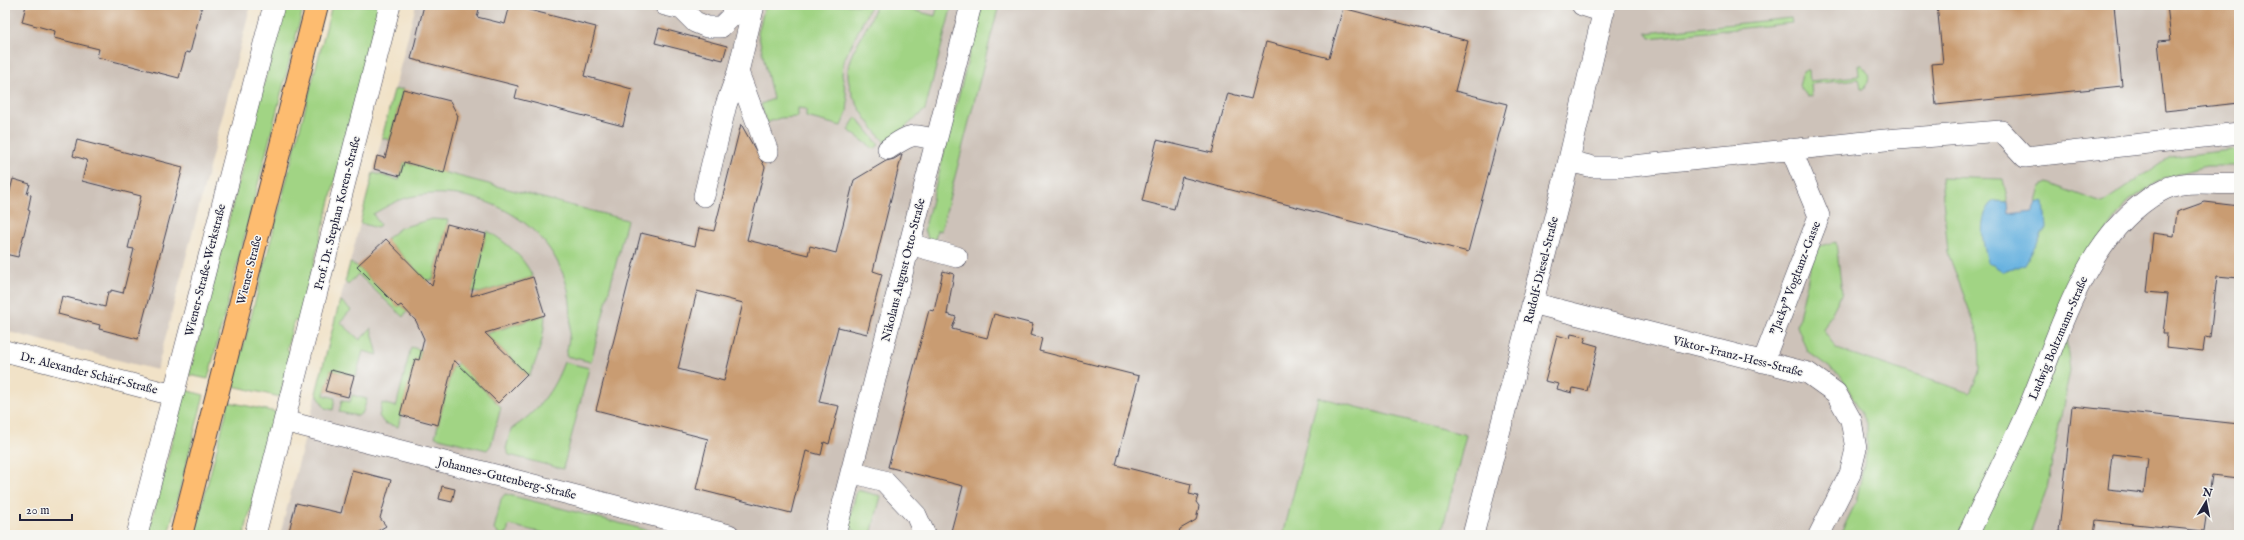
<svg xmlns="http://www.w3.org/2000/svg" width="2244" height="540" font-family="'IM FELL English',serif">
  <rect width="100%" height="100%" fill="#f6f6f2"/>
  <filter id="ink" filterUnits="userSpaceOnUse"><feTurbulence type="fractalNoise" baseFrequency=".025" numOctaves="2"/><feDisplacementMap in="SourceGraphic" scale="8" xChannelSelector="R" yChannelSelector="G"/><feConvolveMatrix kernelMatrix="1 2 1 2 8 2 1 2 1" color-interpolation-filters="sRGB"/></filter>
  <filter id="wash" filterUnits="userSpaceOnUse"><feTurbulence type="fractalNoise" baseFrequency=".012" numOctaves="4" result="noise"/><feDisplacementMap in="SourceGraphic" scale="16" xChannelSelector="R" yChannelSelector="G"/><feGaussianBlur stdDeviation="0.9" result="paint"/><feColorMatrix in="noise" values="0 0 0 0 0 0 0 0 0 0 0 0 0 0 0 0 0 1.4 0 .05"/><feComposite in="paint" operator="in"/></filter>
  <g filter="url(#wash)">
    <rect width="100%" height="100%" fill="#f1e2c7"/>
    <path fill="#cdc2b9" d="M 5,5 L 251,5 L 157,370 L 5,331 Z
      M 416,5 L 2239,5 L 2239,535 L 280,535 Z"/>
    <path fill="#a1d484" stroke="#627b60" d="M 284,5 L 304,5 L 208,379 L 189,375 Z
      M 332,5 L 380,5 L 299,322 L 294,321 L 287,349 L 291,352 L 280,397 L 233,386 Z
      M 765,5 L 871,5 L 843,62 L 842,75 L 848,102 L 847,112 L 841,126 L 806,117 L 806,109 L 798,108 L 798,117 L 780,118 L 766,123 L 761,104 L 773,99 L 758,33 Z
      M 876,5 L 893,5 L 935,16 L 938,5 L 949,5 L 951,9 L 925,110 L 886,144 C 866,119 836,86 853,52 C 861,36 871,22 876,5 Z
      M 982,5 L 999,5 L 941,231 L 937,230 L 934,244 L 929,242 L 926,232 L 924,231 Z
      M 1791,18 L 1792,23 L 1650,38 L 1646,33 Z
      M 1858,65 L 1861,65 C 1870,73 1871,78 1864,89 L 1861,89 L 1859,79 L 1811,84 L 1812,96 L 1808,97 L 1799,86 L 1802,75 L 1805,71 L 1809,71 L 1810,81 L 1859,76 Z
      M 403,89 L 390,140 L 382,138 L 394,90 Z
      M 856,117 L 879,145 L 874,149 L 848,130 Z
      M 2239,149 L 2239,166 L 2206,166 L 2164,178 L 2128,201 L 2089,255 L 2062,307 L 2070,370 L 2047,488 L 2030,535 L 1840,535 L 1856,502 L 1867,450 L 1867,423 L 1841,376 L 1807,351 L 1797,326 L 1815,247 L 1836,242 L 1842,293 L 1823,330 L 1837,349 L 1970,393 L 1980,370 L 1979,336 L 1948,253 L 1941,177 L 2003,179 L 2008,202 L 1994,201 L 1988,262 L 2044,202 L 2037,203 L 2041,186 L 2047,183 L 2102,203 L 2170,157 Z
      M 404,162 L 627,220 L 591,362 L 566,356 C 570,334 573,312 568,290 C 552,222 480,184 415,196 C 400,198 386,207 373,214 L 380,225 L 377,228 L 360,223 L 373,173 L 399,180 Z
      M 432,219 L 448,220 L 433,280 L 426,280 L 386,239 L 400,228 Z
      M 488,231 C 508,244 523,256 533,277 L 479,293 L 472,291 L 486,234 Z
      M 350,263 L 357,266 L 398,307 L 401,305 L 407,311 L 403,317 L 358,274 L 348,285 L 345,282 Z
      M 340,300 L 351,310 L 340,322 L 360,340 L 371,328 L 378,355 L 363,351 L 356,376 L 331,370 L 324,395 L 335,398 L 333,410 L 325,408 L 316,393 Z
      M 545,315 C 544,337 539,356 529,376 L 486,334 Z
      M 411,347 L 421,350 L 419,360 L 415,359 L 398,427 L 384,423 L 379,416 L 382,403 L 396,407 Z
      M 564,362 L 589,368 L 563,469 L 509,455 L 506,449 L 511,429 C 537,413 554,390 564,362 Z
      M 458,363 L 501,407 L 491,445 L 487,450 L 435,437 L 452,368 Z
      M 185,390 L 204,395 L 168,535 L 148,535 Z
      M 352,395 L 367,399 L 363,412 L 358,416 L 339,412 L 342,400 L 350,402 Z
      M 1318,397 L 1466,435 L 1441,535 L 1283,535 Z
      M 229,402 L 276,412 L 244,535 L 194,535 Z
      M 857,490 L 881,496 L 871,535 L 856,535 L 855,530 L 847,528 Z
      M 505,494 L 666,535 L 552,535 L 509,525 L 507,533 L 501,535 L 494,530 L 501,499 Z"/>
    <path fill="#67b2e0" stroke="#446a8e" d="M 1994,201 L 2008,202 L 2009,214 L 2033,211 L 2037,203 L 2044,201 L 2046,228 L 2025,264 L 2004,272 L 1988,262 C 1982,242 1977,216 1994,201 Z"/>
    <g id="blocks">
      <path fill="#c99c72" fill-rule="evenodd" d="M 26,5 L 202,5 L 190,53 L 186,52 L 179,78 L 97,57 L 99,49 L 54,38 L 55,31 L 22,22 Z
        M 424,5 L 480,5 L 477,17 L 505,24 L 510,5 L 596,27 L 584,76 L 632,89 L 623,126 L 515,98 L 518,86 L 411,59 Z
        M 1937,5 L 2114,5 L 2122,86 L 1936,105 L 1932,64 L 1943,63 Z
        M 2167,5 L 2239,5 L 2239,103 L 2165,111 L 2158,41 L 2171,40 Z
        M 1343,8 L 1468,41 L 1455,91 L 1507,104 L 1468,252 L 1182,177 L 1174,209 L 1142,201 L 1157,140 L 1212,153 L 1228,93 L 1251,99 L 1266,42 L 1329,58 Z
        M 659,28 L 727,46 L 723,60 L 655,43 Z
        M 403,89 L 450,101 L 458,116 L 444,173 L 404,162 L 400,176 L 374,169 L 377,156 L 385,158 Z
        M 741,124 L 765,167 L 747,240 L 808,255 L 810,246 L 836,253 L 854,180 L 886,161 L 894,159 L 902,154 L 873,271 L 882,274 L 867,334 L 838,327 L 819,402 L 839,406 L 829,444 L 824,442 L 821,455 L 806,451 L 791,513 L 696,489 L 708,439 L 596,410 L 641,233 L 695,246 L 699,228 L 714,231 ZM 697,291 L 743,303 L 724,381 L 678,369 Z
        M 77,140 L 183,167 L 138,339 L 99,329 L 100,325 L 58,314 L 62,296 L 105,307 L 108,292 L 111,292 L 111,290 L 123,293 L 134,249 L 128,248 L 141,196 L 82,181 L 87,160 L 73,156 Z
        M 13,179 L 30,184 L 27,194 L 31,195 L 28,210 L 30,211 L 18,257 L 5,254 L 5,210 Z
        M 2205,202 L 2239,206 L 2239,278 L 2217,276 L 2210,338 L 2205,337 L 2203,351 L 2166,347 L 2167,333 L 2163,333 L 2168,294 L 2147,292 L 2153,233 L 2174,236 L 2177,212 Z
        M 447,224 L 486,234 L 471,296 L 533,277 L 545,315 L 485,333 L 527,374 L 498,403 L 454,360 L 438,425 L 400,415 L 415,359 L 419,360 L 424,339 L 416,321 L 401,305 L 398,307 L 357,266 L 386,239 L 432,286 Z
        M 943,271 L 954,274 L 947,314 L 956,317 L 952,329 L 987,338 L 994,314 L 1033,324 L 1030,335 L 1042,338 L 1039,351 L 1139,376 L 1116,465 L 1191,484 L 1189,494 L 1198,496 L 1196,502 L 1199,506 L 1196,520 L 1180,529 L 1178,535 L 950,535 L 963,486 L 888,467 L 929,310 L 934,311 Z
        M 1571,334 L 1586,337 L 1584,342 L 1598,346 L 1587,391 L 1573,388 L 1572,393 L 1557,389 L 1559,384 L 1545,381 L 1557,335 L 1570,339 Z
        M 331,370 L 354,376 L 348,397 L 325,391 Z
        M 2072,406 L 2239,424 L 2239,478 L 2212,475 L 2204,531 L 2096,520 L 2094,535 L 2059,532 ZM 2112,454 L 2148,458 L 2144,493 L 2108,489 Z
        M 352,470 L 391,480 L 380,518 L 386,526 L 371,535 L 288,535 L 296,503 L 341,513 Z
        M 442,486 L 455,489 L 452,502 L 439,499 Z"/>
    </g>
  </g>
  <g filter="url(#ink)">
    <use href="#blocks" fill-opacity="0" stroke="#413f50" stroke-width="1"/>
    <g fill="none" stroke-linecap="round" stroke-linejoin="round">
      <defs>
        <path id="minor" d="M 665,5 L 682,9 L 695,22 L 707,27 L 721,27 L 731,17 L 734,5
          M 754,5 L 738,72 L 768,152
          M 1582,5 L 1604,12
          M 888,149 C 911,134 910,133 936,140
          M 1569,161 L 1593,167 L 1623,167 L 1885,140 L 2001,131 L 2025,157 L 2239,133
          M 704,196 L 726,105 L 738,72
          M 909,244 L 957,257
          M 1532,303 L 1808,373 L 1836,393 L 1851,420 L 1856,449 L 1850,474 L 1819,535
          M 5,351 L 173,395
          M 1763,362 L 1819,216 L 1791,149
          M 284,421 L 729,535
          M 851,472 L 884,481 L 916,515 L 925,535
          M 137,535 L 274,5
          M 255,535 L 390,5
          M 835,535 L 971,5
          M 1473,535 L 1565,177 L 1605,5
          M 1968,535 C 1988,492 2010,450 2029,407 C 2061,331 2084,236 2159,192 C 2184,177 2212,186 2239,183"/>
        <path id="major" d="M 181,535 L 317,5"/>
      </defs>
      <use href="#minor" stroke="#413f50" stroke-width="22"/>
      <use href="#major" stroke="#413f50" stroke-width="24"/>
      <use href="#minor" stroke="#fff" stroke-width="21"/>
      <use href="#major" stroke="#fdbc6f" stroke-width="22"/>
    </g>
  </g>
  <g text-anchor="middle" stroke-width="3" stroke-linejoin="round" paint-order="stroke">
    <g font-size="12" fill="#22223b" stroke="#f6f6f2">
      <text transform="translate(337 213) rotate(-76)" y="4">Prof. Dr. Stephan Koren-Straße</text>
      <text transform="translate(205 270) rotate(-76)" y="4">Wiener-Straße-Werkstraße</text>
      <text transform="translate(249 270) rotate(-76)" y="4">Wiener Straße</text>
      <text transform="translate(903 270) rotate(-76)" y="4">Nikolaus August Otto-Straße</text>
      <text transform="translate(1541 270) rotate(-76)" y="4">Rudolf-Diesel-Straße</text>
      <text transform="translate(1795 278) rotate(-69)" y="4">"Jacky" Vogltanz-Gasse</text>
      <text transform="translate(2058 338) rotate(-67)" y="4">Ludwig Boltzmann-Straße</text>
      <text transform="translate(1738 356) rotate(14)" y="4">Viktor-Franz-Hess-Straße</text>
      <text transform="translate(89 373) rotate(14)" y="4">Dr. Alexander Schärf-Straße</text>
      <text transform="translate(507 478) rotate(14)" y="4">Johannes-Gutenberg-Straße</text>
    </g>
  </g>
  <rect width="2244" height="540" fill="none" stroke="#f6f6f2" stroke-width="20"/>
  <g transform="translate(2206 502) rotate(10)" stroke="#f6f6f2" stroke-width="3" paint-order="stroke">
  <path d="M0-3L7 15L0 10L-7 15Z" fill="#22223b"/>
  <text y="-6" font-size="11" font-weight="bold" text-anchor="middle" fill="#22223b">N</text>
  </g>
  <path d="M20 514v6h52v-6" fill="none" stroke="#22223b" stroke-width="2"/>
  <text x="26" y="514" font-size="12" fill="#22223b" stroke="#f6f6f2" stroke-width="3" paint-order="stroke">20 m</text>
</svg>
